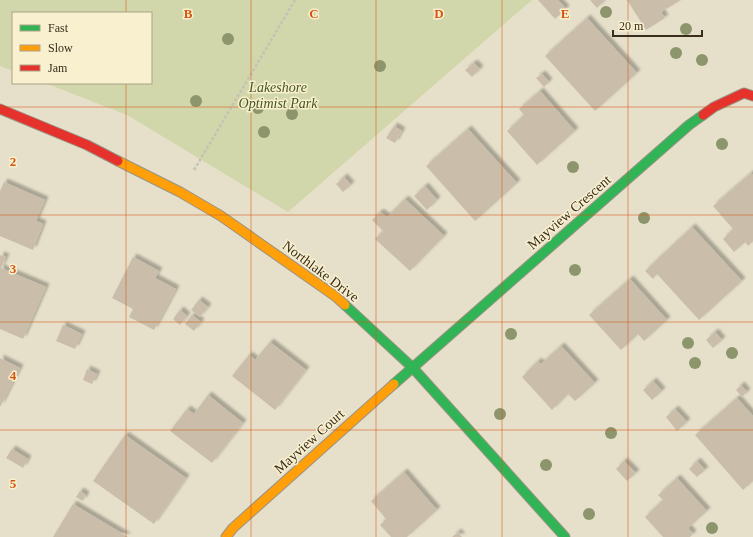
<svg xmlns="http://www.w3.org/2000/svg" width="753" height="537" font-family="'Times New Roman',serif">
  <defs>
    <filter id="shadow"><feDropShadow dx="3.5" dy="-3.5" stdDeviation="1" flood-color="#0004"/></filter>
  </defs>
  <rect width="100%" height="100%" fill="#e6e0ca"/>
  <path fill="#d2d7ab" d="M 0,0 L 532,0 L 288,212 L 127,115 L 45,83 L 151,83 L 151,13 L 13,13 L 13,71 L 0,66 Z"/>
  <path fill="#cabeab" filter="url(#shadow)" d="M 538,0 L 558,0 L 566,9 L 555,19 Z
    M 590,0 L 605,0 L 597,8 Z
    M 627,0 L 681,0 L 661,12 L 665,18 L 646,30 Z
    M 587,18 L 637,73 L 595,111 L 545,56 Z
    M 474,63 L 480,69 L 472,77 L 465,70 Z
    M 542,74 L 549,82 L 544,87 L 536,78 Z
    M 540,91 L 575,131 L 537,165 L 507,131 L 524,115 L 519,109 Z
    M 394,126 L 402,131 L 395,143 L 386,138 Z
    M 468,129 L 517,183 L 475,221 L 426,166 Z
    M 751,173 L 753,175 L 753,241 L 748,246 L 745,242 L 734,252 L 723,239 L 733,229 L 713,206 Z
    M 344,177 L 351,185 L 343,192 L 336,184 Z
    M 4,182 L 45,200 L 36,221 L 43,224 L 33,250 L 0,236 L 0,191 Z
    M 425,186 L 437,200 L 427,210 L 414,196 Z
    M 405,199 L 444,236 L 410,271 L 375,239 L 383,231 L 372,220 L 380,212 L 387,217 Z
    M 692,227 L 742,281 L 699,320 L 657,274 L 653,279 L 645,271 Z
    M 0,255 L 6,257 L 1,268 L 46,287 L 23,339 L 0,329 Z
    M 133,257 L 159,271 L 155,278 L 176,289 L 154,330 L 129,317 L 133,309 L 112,298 Z
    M 630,279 L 667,320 L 644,341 L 638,334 L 621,350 L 589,315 Z
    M 199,300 L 208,307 L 200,317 L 191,310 Z
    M 180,310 L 187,316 L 180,325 L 173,319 Z
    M 192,315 L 201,322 L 194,331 L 185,324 Z
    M 63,325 L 82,334 L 75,349 L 56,341 Z
    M 715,332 L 722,340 L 713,348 L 706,340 Z
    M 270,342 L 306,370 L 275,410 L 232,376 L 249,355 L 255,360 Z
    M 561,346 L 595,383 L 575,401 L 568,394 L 552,410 L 522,377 L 538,361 L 541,364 Z
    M 0,358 L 20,368 L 0,407 Z
    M 87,369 L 97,374 L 92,384 L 83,380 Z
    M 653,381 L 662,391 L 652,400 L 643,390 Z
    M 741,385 L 747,392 L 742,397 L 736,390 Z
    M 208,395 L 243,423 L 212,463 L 170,431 L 187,409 L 194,414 Z
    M 737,398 L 753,416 L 753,481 L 743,490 L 695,435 Z
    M 675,409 L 687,422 L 677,431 L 666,417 Z
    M 125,435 L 186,478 L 154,524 L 93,481 Z
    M 12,449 L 28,459 L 23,468 L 6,458 Z
    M 624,461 L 636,473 L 627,481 L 616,469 Z
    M 697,461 L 705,470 L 697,477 L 689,469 Z
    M 404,472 L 437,510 L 407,537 L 391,537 L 380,525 L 386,519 L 371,501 Z
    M 677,478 L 707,511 L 688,528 L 693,534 L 690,537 L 663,537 L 645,517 L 663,500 L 658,495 Z
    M 80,491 L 86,495 L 83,501 L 76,497 Z
    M 73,504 L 128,537 L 53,537 Z
    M 458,532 L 462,537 L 452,537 Z"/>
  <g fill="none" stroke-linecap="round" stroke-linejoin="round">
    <defs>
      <path id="fast" d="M 345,305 L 413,368 L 565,537
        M 394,384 L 689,125 L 703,115"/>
      <path id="slow" d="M 118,161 L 180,192 L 221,216 L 335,296 L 345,305
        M 226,537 L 233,528 L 394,384"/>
      <path id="jam" d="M 0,109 L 87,145 L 118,161
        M 703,115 L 714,107 L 744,93 L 753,96"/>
    </defs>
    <use href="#fast" stroke="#9a9384" stroke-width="11"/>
    <use href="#slow" stroke="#9a9384" stroke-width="11"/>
    <use href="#jam" stroke="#9a9384" stroke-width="11"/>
    <path stroke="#c5c1b4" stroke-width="2.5" stroke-dasharray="3 2" stroke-linecap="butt" d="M 194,170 L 295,0"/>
    <use href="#fast" stroke="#30b455" stroke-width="9"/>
    <use href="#slow" stroke="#ff9f0a" stroke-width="9"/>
    <use href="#jam" stroke="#e5322d" stroke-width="9"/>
  </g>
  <g fill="#8d956d">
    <circle cx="606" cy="12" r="6"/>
    <circle cx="686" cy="29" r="6"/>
    <circle cx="228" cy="39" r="6"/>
    <circle cx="676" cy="53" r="6"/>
    <circle cx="702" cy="60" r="6"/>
    <circle cx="380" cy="66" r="6"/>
    <circle cx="196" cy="101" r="6"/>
    <circle cx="258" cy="108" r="6"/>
    <circle cx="292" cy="114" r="6"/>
    <circle cx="264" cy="132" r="6"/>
    <circle cx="722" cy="144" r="6"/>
    <circle cx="573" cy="167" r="6"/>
    <circle cx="644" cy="218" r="6"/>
    <circle cx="575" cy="270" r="6"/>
    <circle cx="511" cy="334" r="6"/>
    <circle cx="688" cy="343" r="6"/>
    <circle cx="732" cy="353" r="6"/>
    <circle cx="695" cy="363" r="6"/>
    <circle cx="500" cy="414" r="6"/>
    <circle cx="611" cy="433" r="6"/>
    <circle cx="546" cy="465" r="6"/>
    <circle cx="589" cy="514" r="6"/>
    <circle cx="712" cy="528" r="6"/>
  </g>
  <path fill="none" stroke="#d6550e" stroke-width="1" stroke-opacity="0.55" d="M 126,0 L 126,13M 251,0 L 251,537M 376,0 L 376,537M 502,0 L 502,537M 628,0 L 628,537M 126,83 L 126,537M 0,107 L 753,107M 0,215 L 753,215M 0,322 L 753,322M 0,430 L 753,430"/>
  <g text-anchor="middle" stroke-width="3" stroke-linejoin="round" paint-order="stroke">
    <g font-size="14" font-style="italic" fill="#445721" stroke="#f8f0cf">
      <text x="278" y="92">Lakeshore<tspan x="278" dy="16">Optimist Park</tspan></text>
    </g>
    <g font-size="14" fill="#392d1c" stroke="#f8f0cf">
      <text transform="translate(569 212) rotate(-41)" y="5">Mayview Crescent</text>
      <text transform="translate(321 271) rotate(37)" y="5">Northlake Drive</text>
      <text transform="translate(309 441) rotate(-42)" y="5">Mayview Court</text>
    </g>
  </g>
  <g font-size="13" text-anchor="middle" font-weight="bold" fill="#d6550e" stroke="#f8f0cf" stroke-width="3" stroke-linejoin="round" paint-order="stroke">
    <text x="188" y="18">B</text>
    <text x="314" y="18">C</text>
    <text x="439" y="18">D</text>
    <text x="565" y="18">E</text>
    <text x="13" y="166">2</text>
    <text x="13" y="273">3</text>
    <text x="13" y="380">4</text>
    <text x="13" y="488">5</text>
  </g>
  <rect x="12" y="12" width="140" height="72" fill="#f8f0cf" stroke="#aca287"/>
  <rect x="20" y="25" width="20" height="6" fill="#30b455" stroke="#aca287"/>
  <text x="48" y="32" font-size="12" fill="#392d1c">Fast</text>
  <rect x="20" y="45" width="20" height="6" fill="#ff9f0a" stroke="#aca287"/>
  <text x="48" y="52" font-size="12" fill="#392d1c">Slow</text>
  <rect x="20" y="65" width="20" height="6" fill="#e5322d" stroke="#aca287"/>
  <text x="48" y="72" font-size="12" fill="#392d1c">Jam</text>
  <path d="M613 30v6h89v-6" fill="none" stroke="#392d1c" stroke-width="2"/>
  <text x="619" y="30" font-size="12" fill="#392d1c" stroke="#f8f0cf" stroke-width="3" paint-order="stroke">20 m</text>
</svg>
